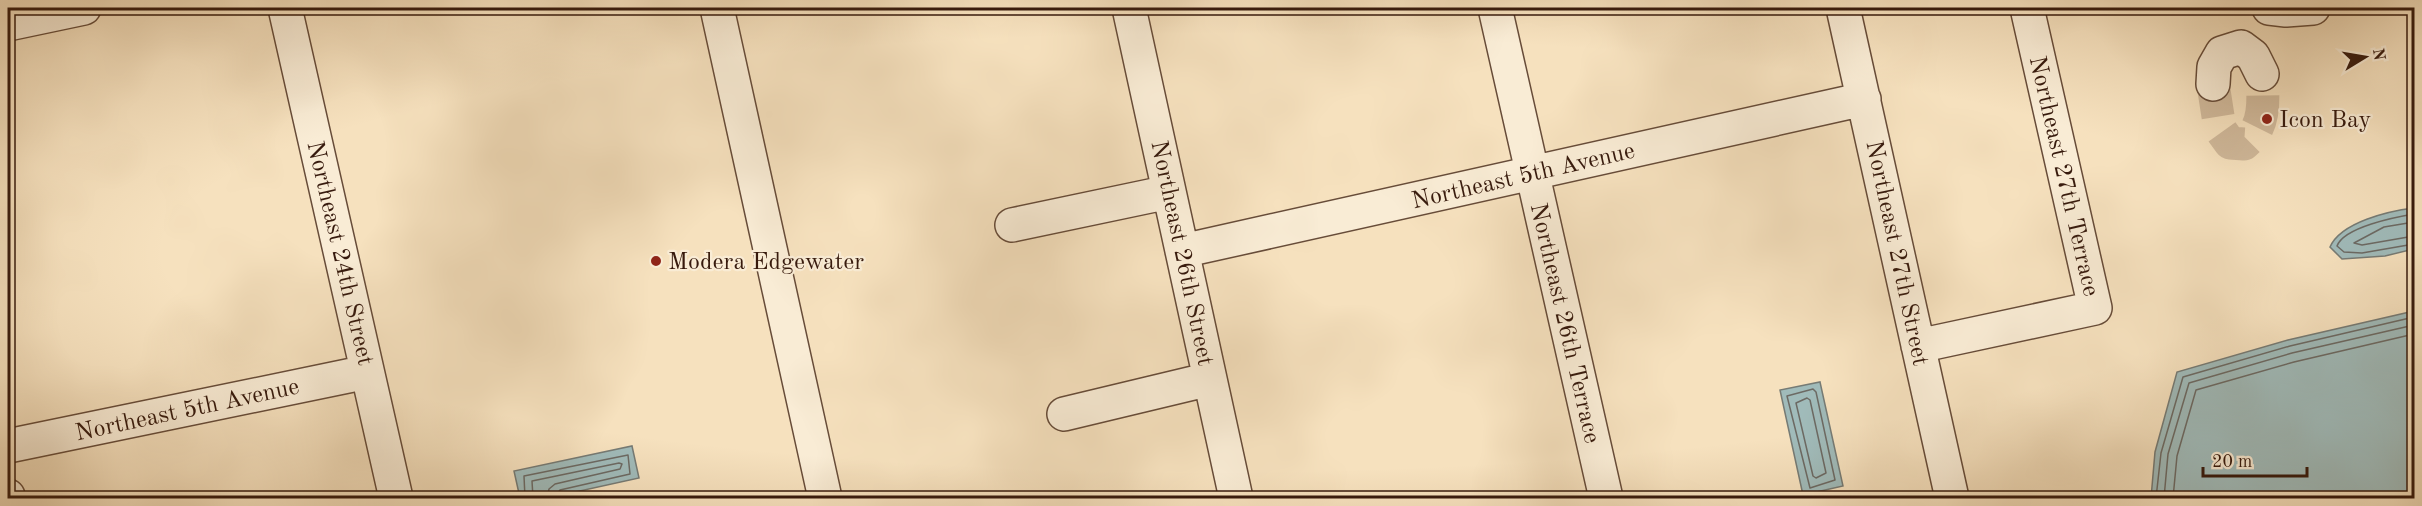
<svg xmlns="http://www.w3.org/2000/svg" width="2422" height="506" font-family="'Old Standard TT',serif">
  <rect width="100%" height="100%" fill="#f6e1be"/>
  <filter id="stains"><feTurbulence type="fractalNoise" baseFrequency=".00333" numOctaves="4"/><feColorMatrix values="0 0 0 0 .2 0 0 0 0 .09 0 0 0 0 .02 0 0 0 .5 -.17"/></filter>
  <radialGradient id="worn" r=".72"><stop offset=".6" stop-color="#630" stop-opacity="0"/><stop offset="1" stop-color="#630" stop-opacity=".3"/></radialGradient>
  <path fill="#a0bbba" stroke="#767b75" stroke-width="1.5" d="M 2414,208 L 2414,249 L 2385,256 L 2342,259 L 2330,247 C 2341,222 2389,211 2414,208 Z
    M 2414,311 L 2414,498 L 2151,498 L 2155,452 L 2177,372 L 2288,340 Z
    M 1820,382 L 1843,486 L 1803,495 L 1780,390 Z
    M 632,446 L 639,478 L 548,498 L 520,498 L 514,471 Z"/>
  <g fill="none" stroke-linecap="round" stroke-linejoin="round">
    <path stroke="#6c6a64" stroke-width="1.5" d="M 2414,214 C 2396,217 2344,227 2337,246 L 2344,252 L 2362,253 L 2414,244
      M 2414,222 L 2384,227 L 2354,243 L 2362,245 L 2414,236
      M 1813,389 L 1816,392 L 1835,480 L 1810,488 L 1787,396 Z
      M 1807,398 L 1810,400 L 1826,473 L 1816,478 L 1813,476 L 1796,403 Z
      M 525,498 L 524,476 L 628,455 L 630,474 L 560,490 L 554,498
      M 533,498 L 532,481 L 619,463 L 622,464 L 620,469 L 555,484 L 549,489 L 547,498
      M 2156,498 L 2161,453 L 2183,377 L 2290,346 L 2414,317
      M 2164,498 L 2168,454 L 2189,383 L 2292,353 L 2414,325
      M 2173,498 L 2177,456 L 2196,390 L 2294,362 L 2414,334"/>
    <path stroke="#d0b99b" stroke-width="33" stroke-dasharray="33 16" stroke-linecap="butt" d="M 2213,84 L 2220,129 L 2230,143 L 2244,144 C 2267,125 2263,101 2262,74"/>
    <defs>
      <path id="minor" d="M 285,8 L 396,498
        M 717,8 L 825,498
        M 1129,8 L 1236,498
        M 1495,8 L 1606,498
        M 1843,8 L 1952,498
        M 2269,8 L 2286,10 L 2313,8
        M 8,24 L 84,8
        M 2213,84 L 2214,67 L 2222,53 L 2241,47 L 2253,56 L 2262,74
        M 1012,225 L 1169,192
        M 1182,251 L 1864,99
        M 1918,346 L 2095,308 L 2027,8
        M 1064,414 L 1210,379
        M 8,446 L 367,372
        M 8,496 L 8,498"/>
    </defs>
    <use href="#minor" stroke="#674c39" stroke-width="36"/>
    <use href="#minor" stroke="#f9ecd5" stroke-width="33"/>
  </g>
  <g fill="#8f2418" stroke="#f9ecd5" stroke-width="2">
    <circle cx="2267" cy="119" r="6"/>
    <circle cx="656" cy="261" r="6"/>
  </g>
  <g text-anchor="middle" stroke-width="4.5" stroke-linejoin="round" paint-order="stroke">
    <g font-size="24" fill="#371a0d" stroke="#f9ecd5" text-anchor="start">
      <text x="2279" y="127">Icon Bay</text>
      <text x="668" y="269">Modera Edgewater</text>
    </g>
    <g font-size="24" fill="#371a0d" stroke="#f9ecd5">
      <text transform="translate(1523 175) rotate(-13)" y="8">Northeast 5th Avenue</text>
      <text transform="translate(2065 176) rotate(77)" y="8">Northeast 27th Terrace</text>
      <text transform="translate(341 253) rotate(77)" y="8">Northeast 24th Street</text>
      <text transform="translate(1183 253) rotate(78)" y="8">Northeast 26th Street</text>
      <text transform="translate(1898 253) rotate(78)" y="8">Northeast 27th Street</text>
      <text transform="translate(1566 323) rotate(77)" y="8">Northeast 26th Terrace</text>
      <text transform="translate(187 409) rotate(-12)" y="8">Northeast 5th Avenue</text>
    </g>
  </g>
  <rect width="2422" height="506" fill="none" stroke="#f6e1be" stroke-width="30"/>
  <rect x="9" y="9" width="2404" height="488" fill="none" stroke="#371a0d" stroke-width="3"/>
  <rect x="15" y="15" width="2392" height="476" fill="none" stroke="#371a0d" stroke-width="1.5"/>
  <g transform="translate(2365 57) rotate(79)" stroke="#f9ecd5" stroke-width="4.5" paint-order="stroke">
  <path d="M0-4.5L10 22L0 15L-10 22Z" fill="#371a0d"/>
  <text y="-9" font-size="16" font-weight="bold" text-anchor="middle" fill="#371a0d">N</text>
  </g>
  <path d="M2203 467v9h104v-9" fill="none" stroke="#371a0d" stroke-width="3"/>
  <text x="2212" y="467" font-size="18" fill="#371a0d" stroke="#f9ecd5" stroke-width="4.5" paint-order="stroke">20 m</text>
  <rect width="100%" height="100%" filter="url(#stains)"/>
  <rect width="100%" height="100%" fill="url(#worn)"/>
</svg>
